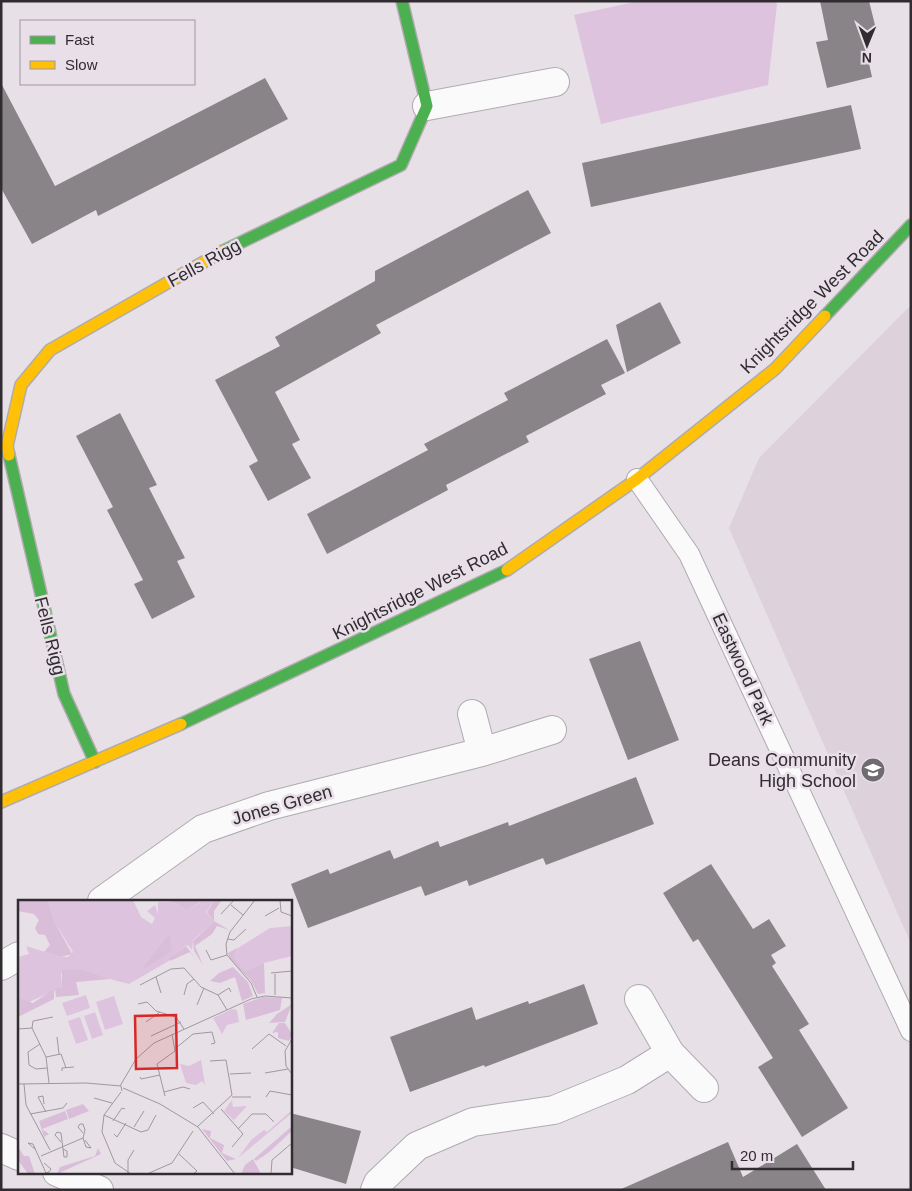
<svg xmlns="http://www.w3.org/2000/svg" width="912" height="1191" font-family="Arial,sans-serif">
  <rect width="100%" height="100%" fill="#e7e1e7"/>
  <path fill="#ddd1dc" d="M 911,305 L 911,944 L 729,528 L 759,458 Z"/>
  <path fill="#dec3de" d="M 639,1 L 774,1 L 777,4 L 768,85 L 601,124 L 574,15 Z"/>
  <path fill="#888488" d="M 820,1 L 869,1 L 876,29 L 862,32 L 872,77 L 827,88 L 816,42 L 828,40 Z
    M 265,78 L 288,119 L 98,216 L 96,210 L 32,244 L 1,188 L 1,83 L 55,186 Z
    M 851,105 L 861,149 L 591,207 L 582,163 Z
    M 528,190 L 551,233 L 376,325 L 381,333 L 275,392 L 300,440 L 292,444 L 311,478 L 268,501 L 249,466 L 258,461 L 215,380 L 280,346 L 275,337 L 375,281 L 375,271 Z
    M 660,302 L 681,343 L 627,372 L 616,325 Z
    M 607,339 L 625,373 L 601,385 L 606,394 L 526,436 L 529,442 L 446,485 L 448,490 L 327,554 L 307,514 L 428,450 L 424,444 L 508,400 L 504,393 Z
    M 120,413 L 157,485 L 149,488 L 185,558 L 177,561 L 195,597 L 152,619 L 134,584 L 143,580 L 107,510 L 113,507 L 76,436 Z
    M 640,641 L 679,740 L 628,760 L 589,659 Z
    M 636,777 L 654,824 L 546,865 L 543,858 L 469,886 L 467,880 L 425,896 L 421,886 L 308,928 L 291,884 L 328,869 L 330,874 L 390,850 L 394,859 L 438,841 L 440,847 L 508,822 L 509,826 Z
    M 711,864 L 753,929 L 769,919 L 786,946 L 771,955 L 776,963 L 772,966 L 809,1024 L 799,1030 L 848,1108 L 802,1137 L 758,1067 L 773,1058 L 698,939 L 693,942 L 663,893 Z
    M 584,984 L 598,1024 L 485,1067 L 484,1065 L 410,1092 L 390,1037 L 472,1007 L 476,1020 L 528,1001 L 529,1004 Z
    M 290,1113 L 361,1131 L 346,1184 L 290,1167 Z
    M 728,1142 L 743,1177 L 797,1144 L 826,1190 L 619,1190 Z"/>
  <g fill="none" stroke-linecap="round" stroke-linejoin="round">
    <defs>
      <path id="lane" d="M 637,479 L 689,554 L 911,1031"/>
      <path id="street" d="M 427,106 L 555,82
        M 472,714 L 482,752
        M 102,901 L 203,829 L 269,806 L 482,752 L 552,730
        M 1,966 L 19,956
        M 639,999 L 670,1053 L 704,1088
        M 1,1148 L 19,1156
        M 57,1172 L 99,1190
        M 375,1190 L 378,1183 L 417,1146 L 473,1122 L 554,1110 L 627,1080 L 670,1053"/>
      <path id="fast" d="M 223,251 L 401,165 L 427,106 L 402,1
        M 825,316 L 911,225
        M 9,455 L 64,694 L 95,762
        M 181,724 L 507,570"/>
      <path id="slow" d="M 9,455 L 7,446 L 21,385 L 50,350 L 223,251
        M 507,570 L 637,479 L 775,369 L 825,316
        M 1,802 L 181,724"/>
    </defs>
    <use href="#lane" stroke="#afabaf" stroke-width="22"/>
    <use href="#street" stroke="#afabaf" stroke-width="30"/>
    <use href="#fast" stroke="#afabaf" stroke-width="14"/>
    <use href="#slow" stroke="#afabaf" stroke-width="14"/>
    <use href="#lane" stroke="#fbfafb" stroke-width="20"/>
    <use href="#street" stroke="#fbfafb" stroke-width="28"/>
    <use href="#fast" stroke="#4caf50" stroke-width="11"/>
    <use href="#slow" stroke="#ffc107" stroke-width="11"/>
  </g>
  <defs>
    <symbol id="school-disc" viewBox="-11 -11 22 22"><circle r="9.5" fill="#706b70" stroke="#e9dfe9"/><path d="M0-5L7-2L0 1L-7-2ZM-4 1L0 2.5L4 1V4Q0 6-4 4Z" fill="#fff"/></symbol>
  </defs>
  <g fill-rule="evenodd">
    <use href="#school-disc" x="859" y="756" width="28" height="28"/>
  </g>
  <g text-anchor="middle" stroke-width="5" stroke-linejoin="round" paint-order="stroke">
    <g font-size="18" fill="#302c30" stroke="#e9dfe9">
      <text transform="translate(204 263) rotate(-29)" y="6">Fells Rigg</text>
      <text transform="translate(812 302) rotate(-45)" y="6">Knightsridge West Road</text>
      <text transform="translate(420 591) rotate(-27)" y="6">Knightsridge West Road</text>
      <text transform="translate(50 636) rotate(76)" y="6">Fells Rigg</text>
      <text transform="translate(743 669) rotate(65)" y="6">Eastwood Park</text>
      <text transform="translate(282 805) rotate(-16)" y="6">Jones Green</text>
    </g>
    <g font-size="18" fill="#302c30" stroke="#e9dfe9" text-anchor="end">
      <text x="856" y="766">Deans Community<tspan x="856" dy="21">High School</tspan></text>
    </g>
  </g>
  <g transform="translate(18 900)">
    <rect width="274" height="274" fill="#e7e1e7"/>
    <path d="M 30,0 L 115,0 L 123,17 L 134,24 L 137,18 L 129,11 L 137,5 L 140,14 L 140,2 L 157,2 L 168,10 L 186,0 L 197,0 L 188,12 L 196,22 L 175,40 L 174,50 L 170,45 L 166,47 L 149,62 L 111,84 L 53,69 L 43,73 L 44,87 L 9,103 L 0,98 L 0,57 L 11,54 L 8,46 L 43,57 L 50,57 L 55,52 L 36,21 ZM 274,26 L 274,56 L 246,63 L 226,73 L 212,53 L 252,28 ZM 68,95 L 72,108 L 49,116 L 44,103 ZM 96,96 L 105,124 L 87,130 L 78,102 ZM 214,109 L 219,110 L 221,122 L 209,125 L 204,134 L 195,118 ZM 77,112 L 85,135 L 74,139 L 66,116 ZM 62,117 L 70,140 L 58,144 L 50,121 ZM 183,160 L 187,185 L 184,181 L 178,185 L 168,183 L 162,164 L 171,166 ZM 214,200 L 215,207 L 229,206 L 216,220 L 222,226 L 206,211 ZM 274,210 L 274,213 L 220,258 L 233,240 L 246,230 L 249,232 Z" fill="#dec3de"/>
    <path d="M 0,0 L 30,0 L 36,21 L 54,54 L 43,57 L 26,52 L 32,45 L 27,35 L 20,34 L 17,28 L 21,20 L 16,14 L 0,11 ZM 141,0 L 185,0 L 168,10 L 157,2 ZM 197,0 L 204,0 L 196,11 L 196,21 L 211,30 L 199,26 L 194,34 L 177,46 L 185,65 L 176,51 L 175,41 L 196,22 L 189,12 ZM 151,35 L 154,50 L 127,69 L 126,66 ZM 168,46 L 179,60 L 172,52 L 152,61 L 151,59 ZM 219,48 L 215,57 L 227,72 L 246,63 L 247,93 L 240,94 L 233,81 L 212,59 L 210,53 ZM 215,67 L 230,82 L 235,96 L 224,101 L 217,77 L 202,83 L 192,81 L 201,73 ZM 53,69 L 64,70 L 92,79 L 58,82 L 61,95 L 38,97 L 37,89 L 44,87 L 44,71 ZM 36,89 L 36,99 L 0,117 L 0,98 L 15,103 ZM 245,97 L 264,98 L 262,110 L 228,120 L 225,104 ZM 274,104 L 267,122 L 251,123 L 259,114 ZM 261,123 L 267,123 L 274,134 L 271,141 L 260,138 L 260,132 L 254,133 ZM 65,204 L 71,211 L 51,219 L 48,210 ZM 47,211 L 50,219 L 24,229 L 31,234 L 26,237 L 21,221 ZM 274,226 L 274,231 L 250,253 L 238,261 L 236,259 ZM 184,229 L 193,231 L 192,238 L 206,245 L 204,253 L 218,259 L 209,261 ZM 0,247 L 6,256 L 11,256 L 17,274 L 10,274 L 0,260 ZM 80,248 L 83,254 L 39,274 L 42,267 L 77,256 ZM 235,259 L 243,274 L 223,274 L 227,265 Z" fill="#d9bdd9"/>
    <path fill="none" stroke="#9e999e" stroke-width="1" d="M 237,0 L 212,32 L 208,44 L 209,55 L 233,83 L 239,97M 262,0 L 263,12 L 274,16M 213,5 L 225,15M 203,14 L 216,0M 247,16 L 261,8M 209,39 L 216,40 L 228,29M 188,50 L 193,60 L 209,55M 253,73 L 274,71M 138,77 L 143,93M 122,85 L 153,69 L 166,68 L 183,87 L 200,95 L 209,110M 166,95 L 169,84 L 176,79M 200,95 L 211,88 L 213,92M 257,95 L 257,74M 120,104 L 129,102 L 138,111 L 158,117 L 166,129M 179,105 L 186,88M 128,122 L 142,112M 14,128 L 28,157 L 31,183M 0,129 L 14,128 L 15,121 L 35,117M 133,136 L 163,122M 39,137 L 41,154M 274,139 L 267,151 L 268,166 L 274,174M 22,144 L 10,152 L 11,165 L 18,169 L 29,168M 158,148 L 175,134 L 194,132 L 197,143 L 193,144M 234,149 L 251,134 L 268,146M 28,157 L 43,154 L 48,168M 44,171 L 44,168 L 56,167M 247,173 L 270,169M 212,174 L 233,173M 122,177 L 123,179 L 142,175M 0,184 L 68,183 L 103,186 L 104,191M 6,184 L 8,205 L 32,250M 102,186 L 118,159 L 136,143 L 233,99 L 247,96 L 274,98M 105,188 L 142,204 L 180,227 L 217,274M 103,192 L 86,215 L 84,232 L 97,263 L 113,274M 146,192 L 165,187 L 172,189M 147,196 L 139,164 L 157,151 L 154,134M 214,197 L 233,197M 248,197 L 252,191 L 274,195M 76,198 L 94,203M 26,204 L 25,196 L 20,197 L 28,212M 175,208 L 185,202 L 196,214M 203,209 L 225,234 L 214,247M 12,214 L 45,208 L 49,203M 86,215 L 123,232 L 130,230 L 138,215M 95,221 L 104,208 L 107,209M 116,227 L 126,211M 179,227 L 214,195 L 208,160 L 192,161M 220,229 L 234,214 L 248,214 L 256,222M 65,233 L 60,227 L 62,224 L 65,224 L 67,230 L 65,238 L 68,247 L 73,248 L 67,240M 96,234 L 99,237 L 108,223M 43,242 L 37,235 L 39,232 L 43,233 L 46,257 L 49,257 L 49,251 L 45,249M 18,250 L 10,243 L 15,244 L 28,273 L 31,272 L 33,269 L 26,263M 161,254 L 179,271 L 175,274M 23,256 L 65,238M 110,273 L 110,260 L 116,250M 129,274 L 154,263 L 175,231M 253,274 L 254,260 L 274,243"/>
    <path fill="#d62828" fill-opacity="0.15" stroke="#d62828" stroke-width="2.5" d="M 158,115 L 159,168 L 118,169 L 117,116 Z"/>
    <rect width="274" height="274" fill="none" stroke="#302c30" stroke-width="2.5"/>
  </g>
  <rect width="912" height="1191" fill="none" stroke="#302c30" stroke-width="5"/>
  <rect x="20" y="20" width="175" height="65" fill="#e9dfe9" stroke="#9f979f"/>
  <rect x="30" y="36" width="25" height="8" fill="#4caf50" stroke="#9f979f"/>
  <text x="65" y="45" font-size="15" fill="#302c30">Fast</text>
  <rect x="30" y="61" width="25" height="8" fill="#ffc107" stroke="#9f979f"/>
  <text x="65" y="70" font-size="15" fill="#302c30">Slow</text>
  <g transform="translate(867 45) rotate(181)" stroke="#e9dfe9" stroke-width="4" paint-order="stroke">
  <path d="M0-4L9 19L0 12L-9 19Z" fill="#302c30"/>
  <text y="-8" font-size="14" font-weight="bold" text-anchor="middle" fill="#302c30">N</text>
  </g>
  <path d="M732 1161v8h121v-8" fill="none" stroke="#302c30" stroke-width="2.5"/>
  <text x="740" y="1161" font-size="15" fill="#302c30" stroke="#e9dfe9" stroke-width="4" paint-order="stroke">20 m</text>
</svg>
